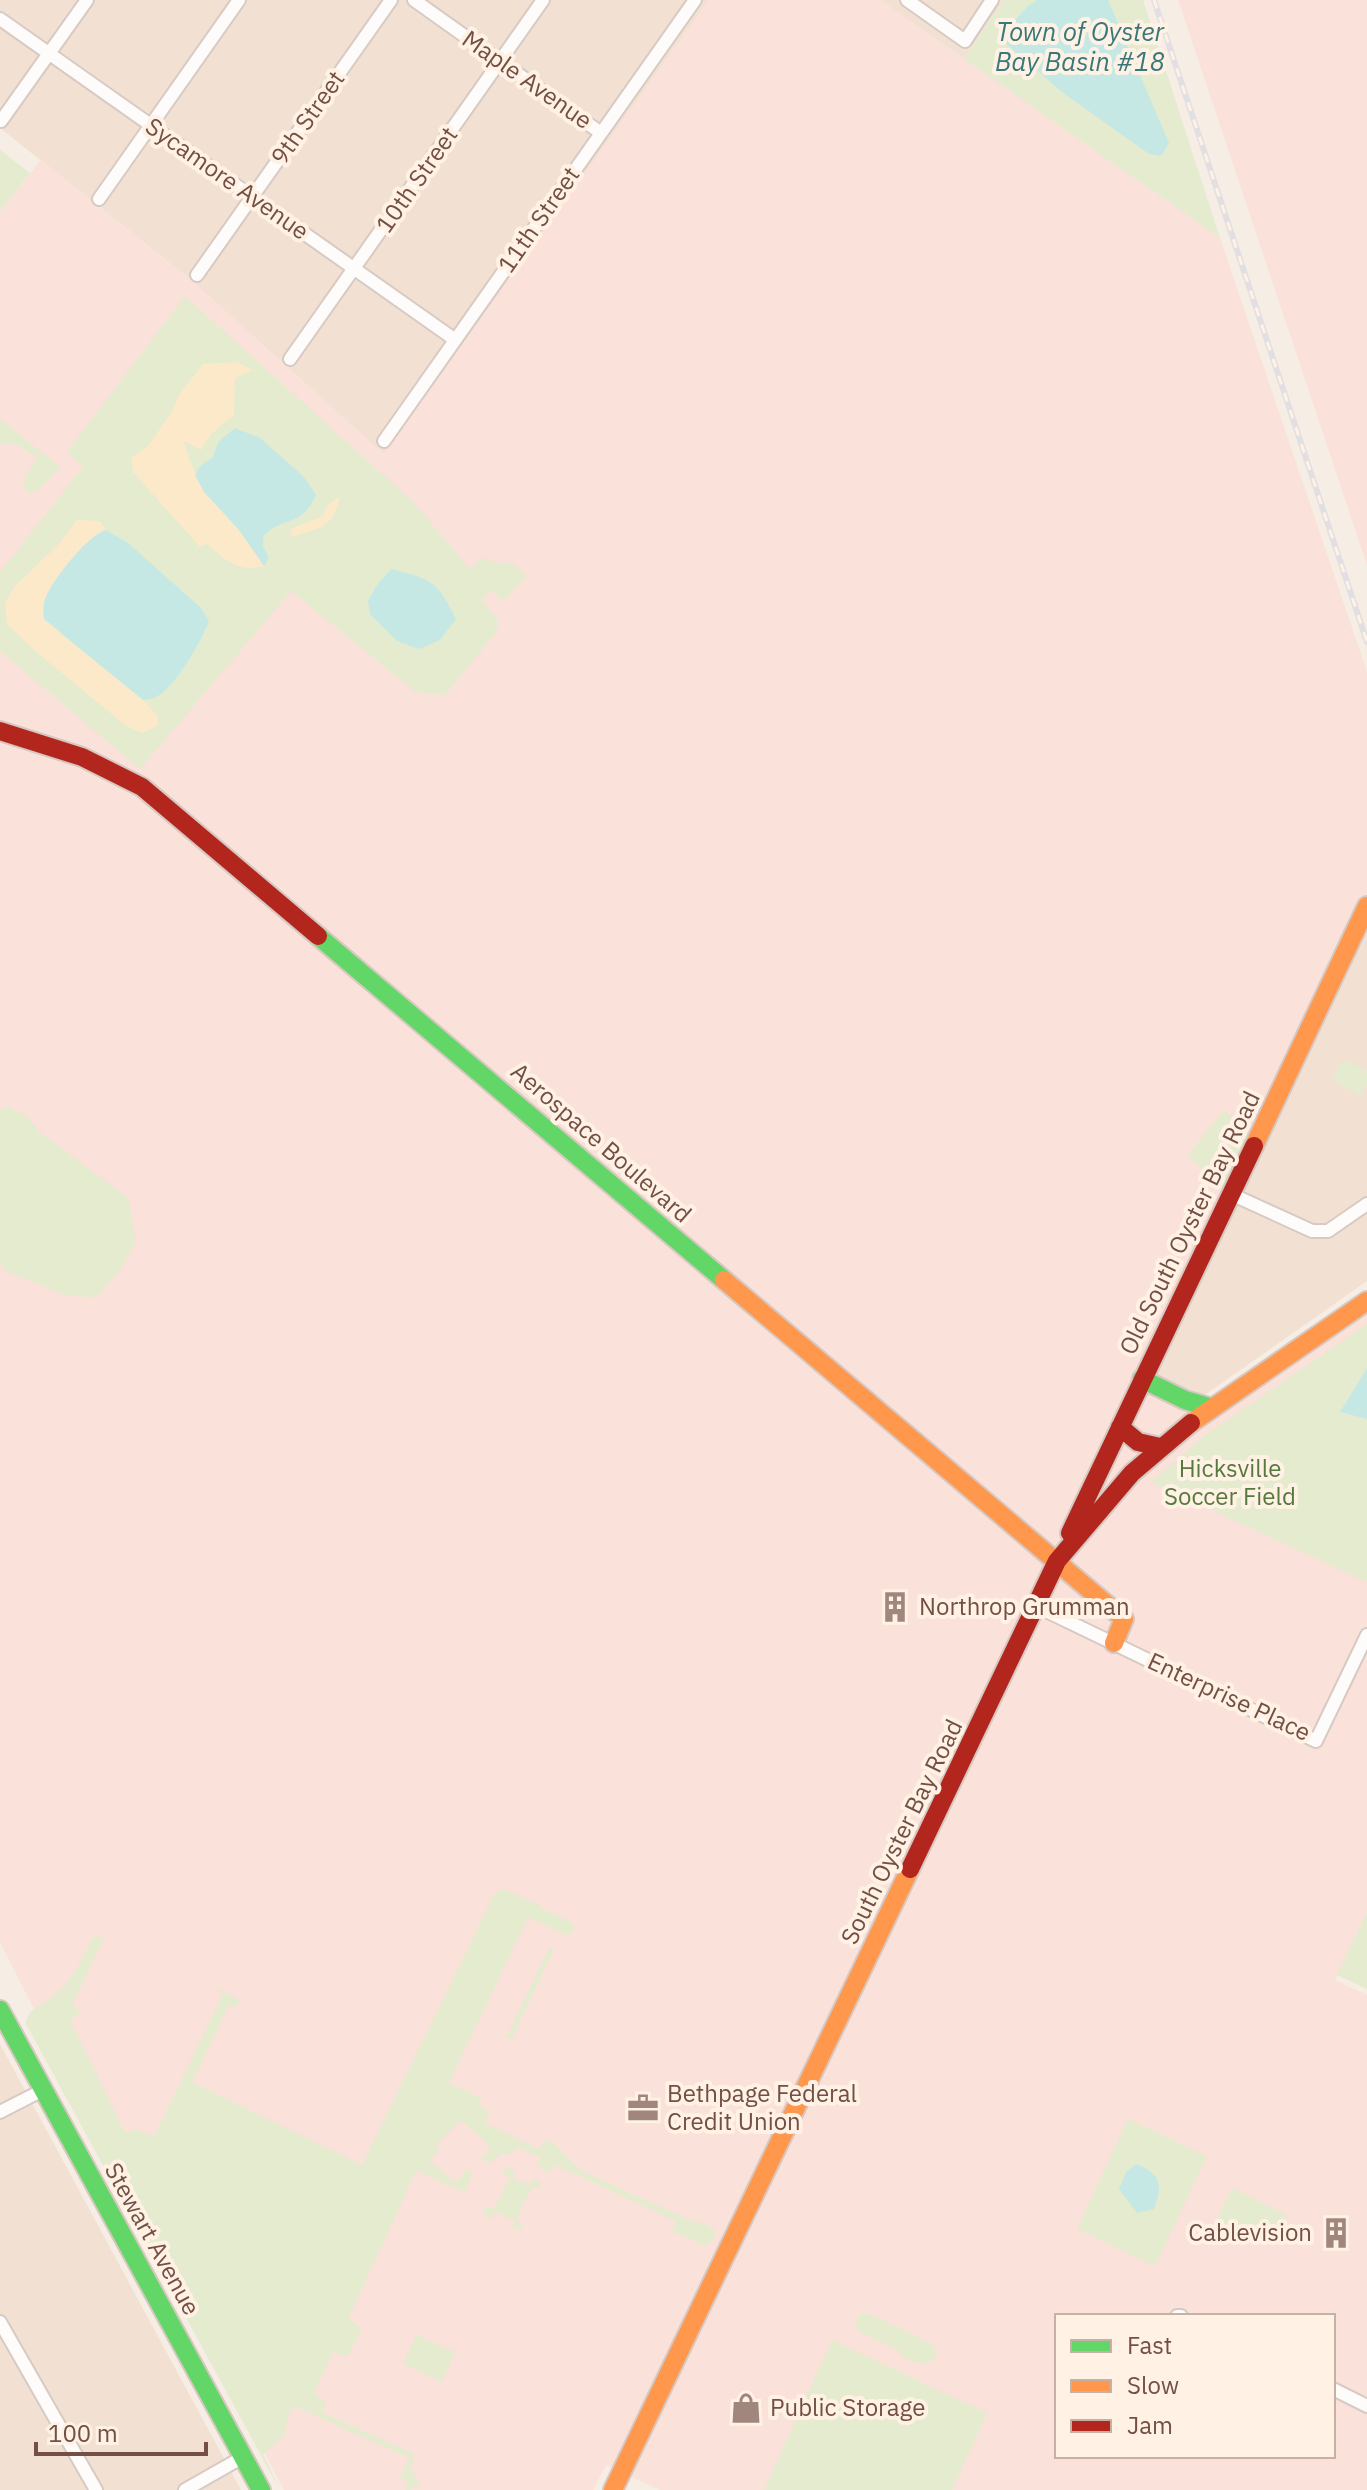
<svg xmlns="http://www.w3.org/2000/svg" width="1367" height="2490" font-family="'IBM Plex Sans',sans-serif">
  <rect width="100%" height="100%" fill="#f6ede4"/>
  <path fill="#f2e1d3" d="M 0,0 L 709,0 L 384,455 L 190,279 L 0,128 Z
    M 880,0 L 1004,0 L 964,59 Z
    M 1367,915 L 1367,1281 L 1199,1399 L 1149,1374 Z
    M 0,2044 L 241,2490 L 0,2490 Z"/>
  <path fill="#fae1d9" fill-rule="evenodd" d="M 709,0 L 880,0 L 1220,238 L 1367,672 L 1367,915 L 1149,1374 L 1225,1411 L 1367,1314 L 1367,1911 L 1335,1980 L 1367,1995 L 1367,2490 L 952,2490 L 832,2341 L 764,2490 L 660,2490 L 606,2465 L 593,2490 L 284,2490 L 0,1943 L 0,211 L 41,160 L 190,279 L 384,454 ZM 1057,2316 L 1333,2316 L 1333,2456 L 1057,2456 Z
    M 1178,0 L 1367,0 L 1367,565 Z"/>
  <path fill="#e4ebce" d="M 1004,0 L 1143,0 L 1220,238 L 964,59 Z
    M 0,150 L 30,173 L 0,211 Z
    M 185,296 L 413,502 L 470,569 L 481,558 L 499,563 L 512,563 L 527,576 L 503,601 L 491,590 L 482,600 L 497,619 L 497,631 L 445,695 L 416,692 L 291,591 L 140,769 L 0,651 L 0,572 L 83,467 L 67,452 Z
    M 0,419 L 60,467 L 37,492 L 27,493 L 23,481 L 37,458 C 26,449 14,441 0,444 Z
    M 1346,1060 L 1367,1071 L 1367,1085 L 1361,1096 L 1332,1080 L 1340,1064 Z
    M 9,1106 L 29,1118 L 38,1131 L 128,1198 L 136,1242 L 120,1270 L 97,1297 L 67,1296 L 4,1270 L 0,1261 L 0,1110 Z
    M 1224,1110 L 1256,1140 L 1231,1194 L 1187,1156 Z
    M 1367,1324 L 1367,1368 L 1340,1412 L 1367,1419 L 1367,1582 L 1151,1482 L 1204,1436 Z
    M 506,1890 L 542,1906 L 541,1908 L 573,1923 L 574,1933 L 566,1935 L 528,1917 L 449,2083 L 482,2099 L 479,2106 L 489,2111 L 485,2123 L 539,2149 L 546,2139 C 560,2146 569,2161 582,2171 L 692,2221 L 705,2224 L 716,2231 L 712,2241 L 706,2246 L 672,2231 L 676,2221 L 555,2165 L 549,2173 L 538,2166 L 541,2158 L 517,2147 L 511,2154 L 502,2154 L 489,2163 L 481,2159 L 491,2147 L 461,2120 L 436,2145 L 439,2148 L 430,2161 L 451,2179 L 460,2179 L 466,2170 L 473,2173 L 465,2192 L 416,2171 L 348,2319 L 362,2328 L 349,2355 L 344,2356 L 333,2352 L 314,2393 L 326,2402 L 322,2412 L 414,2454 L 411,2470 L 419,2482 L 420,2488 L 413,2485 L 410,2490 L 405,2490 L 408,2482 L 400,2478 L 409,2458 L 294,2406 L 289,2415 L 284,2436 L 263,2454 L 280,2490 L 26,2024 C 27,2007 45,2004 57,1993 C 74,1978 82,1958 93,1938 L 97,1936 L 104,1938 L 72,2005 L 80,2011 L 78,2015 L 70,2020 L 125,2133 L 135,2129 L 154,2137 L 223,1994 L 215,1989 L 216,1988 L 238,1999 L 240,2003 L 235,2007 L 229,2005 L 192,2082 L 362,2165 L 494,1895 L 498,1891 Z
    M 1367,1912 L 1367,1989 L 1337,1975 Z
    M 549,1948 L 554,1950 L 512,2038 L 521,2043 L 498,2033 L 507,2036 Z
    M 1128,2119 L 1207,2156 L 1155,2266 L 1077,2229 Z
    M 506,2167 L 516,2172 L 513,2178 L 529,2185 L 532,2179 L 535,2179 L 541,2184 L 539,2189 L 532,2187 L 516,2220 L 523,2226 L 517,2230 L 512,2227 L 515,2221 L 495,2212 L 491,2218 L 488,2219 L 483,2211 L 486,2206 L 494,2209 L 510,2177 L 503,2173 Z
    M 1232,2188 L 1287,2215 L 1272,2246 L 1217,2219 Z
    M 861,2314 L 869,2314 L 931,2343 L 937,2353 C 932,2371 912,2361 899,2355 L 900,2351 L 860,2332 L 856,2326 L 856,2319 Z
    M 416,2335 L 455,2352 L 442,2382 L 403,2364 Z
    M 832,2340 L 987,2413 L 952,2490 L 764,2490 Z"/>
  <path fill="#fbe9ca" d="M 237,362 L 253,370 L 235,378 L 234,416 C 219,425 210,434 201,450 L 184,441 C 195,484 211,497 238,529 C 247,540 256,553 264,566 C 240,574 224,559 207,544 L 200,547 L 133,472 L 131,458 L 148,446 L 171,413 L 179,395 L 203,364 Z
    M 340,496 C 335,528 319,528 292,537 L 290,529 L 323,516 L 327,505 Z
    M 77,520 L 100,521 L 106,530 C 83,538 55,580 44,601 L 61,634 L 143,700 L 158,716 L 158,726 L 142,733 L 125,725 L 35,651 L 7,624 L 5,602 L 15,586 L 58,545 Z"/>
  <path fill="#c6e8e5" d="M 1037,0 L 1108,0 L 1169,143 L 1161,156 L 1149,154 L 1062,92 L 999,38 L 1028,6 Z
    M 235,428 L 260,438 L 304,477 L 316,495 C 302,529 279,516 263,537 L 263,546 L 269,558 L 264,566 L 239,530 L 204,492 L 195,475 L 201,465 L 212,458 L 219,441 Z
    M 106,530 L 128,543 L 201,608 L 209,621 C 203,639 174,689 156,697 C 155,698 144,700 143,700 L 44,619 C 43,612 43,605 45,599 C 52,580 87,536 106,530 Z
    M 391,569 C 432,579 438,582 456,619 L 440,640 L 419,649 L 397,641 L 370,614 L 368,601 L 377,585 Z
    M 1367,1368 L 1367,1419 L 1340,1412 Z
    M 1136,2164 C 1161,2173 1163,2186 1154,2209 L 1137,2213 L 1119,2189 L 1126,2172 Z"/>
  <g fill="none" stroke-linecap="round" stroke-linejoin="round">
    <defs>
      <path id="street" d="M 414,0 L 601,133
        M 907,0 L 965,41 L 992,0
        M 0,19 L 454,339
        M 1,121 L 87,0
        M 99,199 L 239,0
        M 197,275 L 391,0
        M 290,359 L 543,0
        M 384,441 L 695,0
        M 1231,1194 L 1312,1231 L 1328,1231 L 1367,1204
        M 1036,1606 L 1316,1741 L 1367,1635
        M 0,2112 L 43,2090
        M 1177,2316 L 1181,2316
        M 0,2322 L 96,2490
        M 1333,2389 L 1367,2406
        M 185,2490 L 243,2457"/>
      <path id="fast" d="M 318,936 L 724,1280
        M 1142,1379 L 1185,1400 L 1212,1408
        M 0,2010 L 261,2490"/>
      <path id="slow" d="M 1254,1146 L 1367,906
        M 724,1280 L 1124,1619 L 1114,1643
        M 1191,1423 L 1367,1301
        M 613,2490 L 910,1869"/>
      <path id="jam" d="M 0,731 L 82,757 L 142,787 L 318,936
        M 1120,1427 L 1138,1442 L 1160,1447
        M 1070,1533 L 1254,1146
        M 910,1869 L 1057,1561 L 1132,1473 L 1191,1423"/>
    </defs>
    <use href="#street" stroke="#d7cac3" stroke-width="16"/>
    <use href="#fast" stroke="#d6c8c1" stroke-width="22"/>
    <use href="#slow" stroke="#d6c8c1" stroke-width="22"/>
    <use href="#jam" stroke="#d6c8c1" stroke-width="22"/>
    <use href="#street" stroke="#fefcfb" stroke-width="12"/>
    <use href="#fast" stroke="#63d668" stroke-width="18"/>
    <use href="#slow" stroke="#ff974d" stroke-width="18"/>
    <use href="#jam" stroke="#b3261e" stroke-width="18"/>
    <defs>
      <path id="rail" d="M 1154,0 L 1367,642"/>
    </defs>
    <use href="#rail" stroke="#e2dfe3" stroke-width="6"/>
    <use href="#rail" stroke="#fff1e4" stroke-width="3" stroke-dasharray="9" stroke-linecap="butt"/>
  </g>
  <defs>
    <symbol id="building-bare" viewBox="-9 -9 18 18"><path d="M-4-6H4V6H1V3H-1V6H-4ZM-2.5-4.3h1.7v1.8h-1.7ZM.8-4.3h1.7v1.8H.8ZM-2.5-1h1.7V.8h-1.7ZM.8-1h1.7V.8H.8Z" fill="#a1867d" stroke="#fff1e4" stroke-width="2.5" paint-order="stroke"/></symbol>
    <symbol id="office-bare" viewBox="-9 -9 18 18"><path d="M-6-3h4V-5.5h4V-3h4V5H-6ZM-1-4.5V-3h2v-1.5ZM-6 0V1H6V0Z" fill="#a1867d" stroke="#fff1e4" stroke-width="2.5" paint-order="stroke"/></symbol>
    <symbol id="shop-bare" viewBox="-9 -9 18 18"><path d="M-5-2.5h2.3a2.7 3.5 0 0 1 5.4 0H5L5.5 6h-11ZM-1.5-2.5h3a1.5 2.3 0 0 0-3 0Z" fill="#a1867d" stroke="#fff1e4" stroke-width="2.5" paint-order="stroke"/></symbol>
  </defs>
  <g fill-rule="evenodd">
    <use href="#building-bare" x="873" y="1585" width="44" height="44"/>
    <use href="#office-bare" x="621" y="2086" width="44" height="44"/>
    <use href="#building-bare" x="1314" y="2211" width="44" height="44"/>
    <use href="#shop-bare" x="724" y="2386" width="44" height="44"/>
  </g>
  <g text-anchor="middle" stroke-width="8" stroke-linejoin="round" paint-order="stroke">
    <g font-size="24" fill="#734f45" stroke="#fff1e4">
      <text transform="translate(527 80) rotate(35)" y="8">Maple Avenue</text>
      <text transform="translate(308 118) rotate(-55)" y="8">9th Street</text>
      <text transform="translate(227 179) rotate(35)" y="8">Sycamore Avenue</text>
      <text transform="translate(417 180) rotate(-55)" y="8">10th Street</text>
      <text transform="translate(539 220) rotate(-55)" y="8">11th Street</text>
      <text transform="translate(601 1143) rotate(41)" y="8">Aerospace Boulevard</text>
      <text transform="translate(1190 1223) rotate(-64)" y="8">Old South Oyster Bay Road</text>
      <text transform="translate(1229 1697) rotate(25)" y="8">Enterprise Place</text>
      <text transform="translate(902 1832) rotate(-64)" y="8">South Oyster Bay Road</text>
      <text transform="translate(152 2239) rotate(61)" y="8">Stewart Avenue</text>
    </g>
    <g font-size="24" fill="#56793d" stroke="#fff1e4">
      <text x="1230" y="1477">Hicksville<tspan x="1230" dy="28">Soccer Field</tspan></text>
    </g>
    <g font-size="24" fill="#734f45" stroke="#fff1e4" text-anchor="start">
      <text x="919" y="1615">Northrop Grumman</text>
      <text x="667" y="2102">Bethpage Federal<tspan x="667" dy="28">Credit Union</tspan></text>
      <text x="1312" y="2241" text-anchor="end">Cablevision</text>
      <text x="770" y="2416">Public Storage</text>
    </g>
    <g font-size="26" font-style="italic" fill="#39787a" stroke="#fff1e4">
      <text x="1080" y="41">Town of Oyster<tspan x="1080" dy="30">Bay Basin #18</tspan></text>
    </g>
  </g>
  <rect x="1055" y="2314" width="280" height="144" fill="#fff1e4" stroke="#c7b0a4" stroke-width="2"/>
  <rect x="1071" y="2340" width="40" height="12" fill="#63d668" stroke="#c7b0a4" stroke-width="2"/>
  <text x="1127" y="2354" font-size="24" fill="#734f45">Fast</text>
  <rect x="1071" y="2380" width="40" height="12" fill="#ff974d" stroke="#c7b0a4" stroke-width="2"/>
  <text x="1127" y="2394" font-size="24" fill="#734f45">Slow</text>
  <rect x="1071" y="2420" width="40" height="12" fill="#b3261e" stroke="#c7b0a4" stroke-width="2"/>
  <text x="1127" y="2434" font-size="24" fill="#734f45">Jam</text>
  <path d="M36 2442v12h170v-12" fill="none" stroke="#734f45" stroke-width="4"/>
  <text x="48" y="2442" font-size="24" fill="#734f45" stroke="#fff1e4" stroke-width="6" paint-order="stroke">100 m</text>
</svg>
